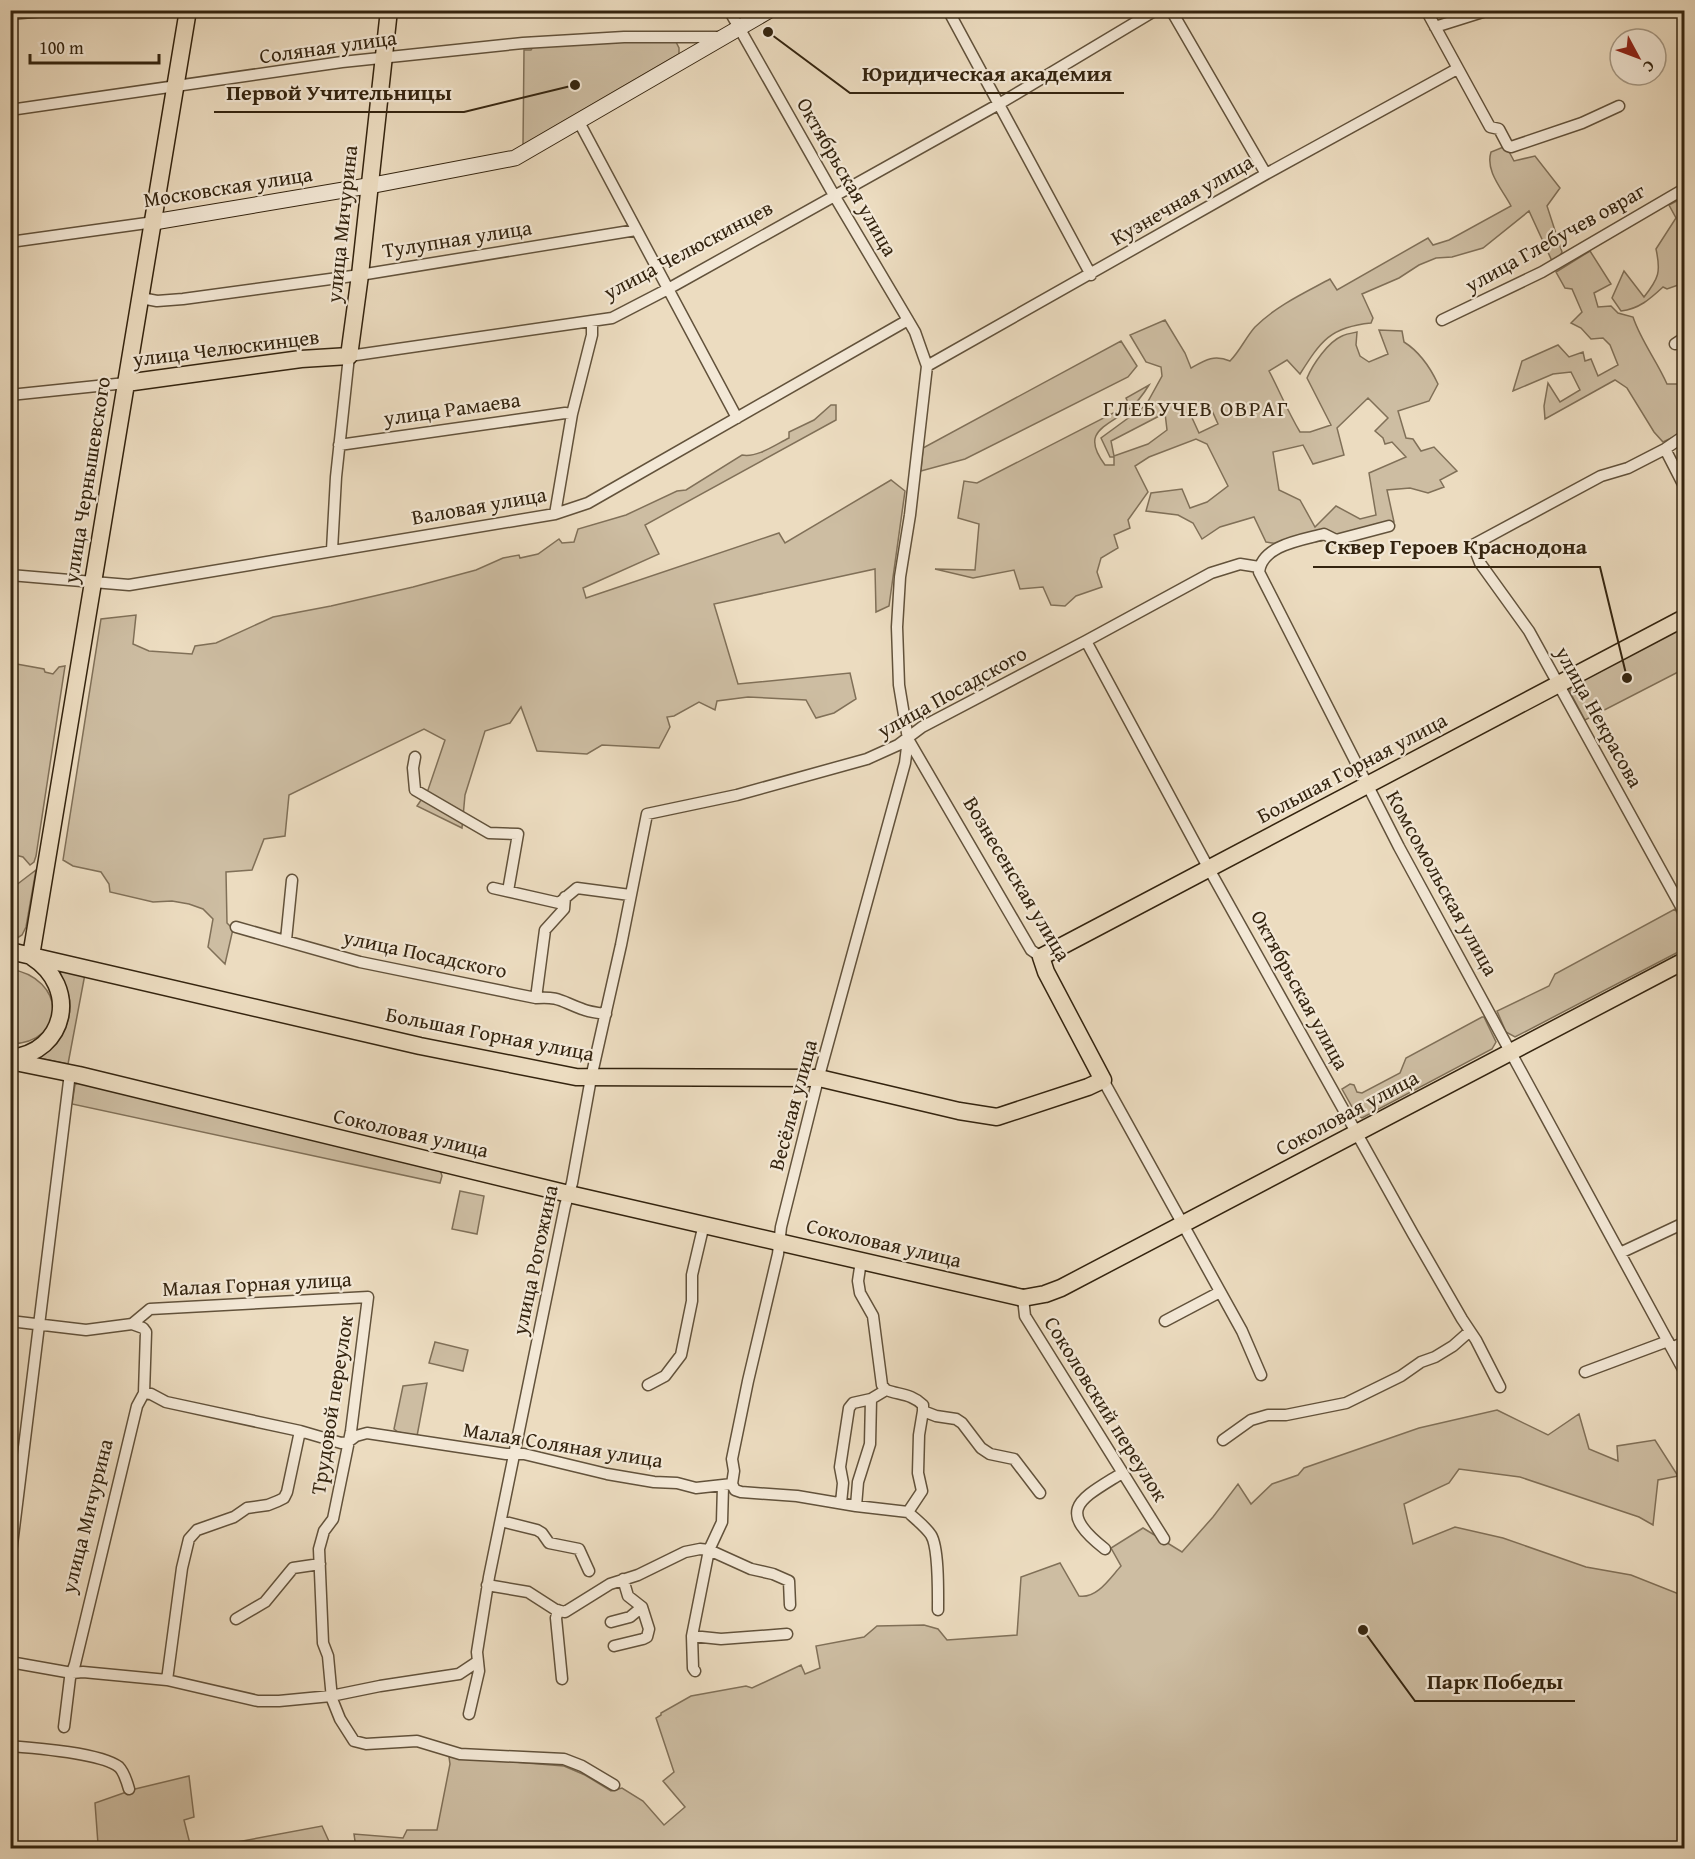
<svg xmlns="http://www.w3.org/2000/svg" width="1695" height="1859" font-family="'Gentium Book Plus',serif">
  <rect width="100%" height="100%" fill="#ecdcc0"/>
  <filter id="stains"><feTurbulence type="fractalNoise" baseFrequency=".00333" numOctaves="4"/><feColorMatrix values="0 0 0 0 .2 0 0 0 0 .09 0 0 0 0 .02 0 0 0 .5 -.17"/></filter>
  <radialGradient id="worn" r=".72"><stop offset=".6" stop-color="#630" stop-opacity="0"/><stop offset="1" stop-color="#630" stop-opacity=".3"/></radialGradient>
  <path fill="#cdbda2" stroke="#807058" stroke-width="1.5" fill-rule="evenodd" d="M 624,41 L 676,42 L 679,48 L 679,54 L 523,145 L 524,50 L 531,50 L 535,44 Z
    M 1506,146 L 1514,161 L 1535,156 L 1560,188 L 1547,206 L 1562,252 L 1559,258 L 1552,261 L 1529,211 L 1483,248 L 1452,257 L 1436,258 L 1419,265 L 1399,278 L 1362,294 L 1373,318 L 1371,323 C 1330,327 1321,341 1300,374 L 1287,360 L 1269,371 C 1280,392 1288,412 1300,432 L 1310,432 L 1331,425 L 1307,378 C 1313,364 1328,342 1342,336 C 1346,334 1352,333 1357,332 L 1356,345 L 1360,356 L 1369,362 L 1388,354 L 1379,330 L 1402,331 L 1404,342 C 1420,352 1430,367 1438,384 L 1429,401 L 1398,411 L 1406,438 L 1413,439 L 1421,451 L 1434,447 L 1457,471 L 1440,480 L 1444,487 L 1428,493 L 1410,488 L 1387,490 L 1394,522 C 1353,533 1308,550 1266,542 L 1254,517 L 1220,527 L 1202,539 L 1193,523 L 1178,515 L 1146,511 L 1151,493 L 1182,489 L 1190,508 L 1207,502 L 1228,486 L 1207,444 L 1196,439 L 1149,457 L 1135,466 L 1148,492 L 1128,520 L 1130,528 L 1114,535 L 1118,548 L 1101,558 L 1097,572 L 1102,587 L 1076,596 L 1065,606 L 1051,605 L 1043,587 L 1020,589 L 1014,570 L 973,578 L 935,569 L 975,570 L 979,524 L 958,518 L 964,481 L 977,483 L 1129,405 L 1126,398 L 1149,385 C 1143,395 1136,404 1127,411 C 1103,428 1081,433 1105,465 L 1114,465 L 1114,457 L 1110,457 L 1101,438 L 1146,405 L 1162,376 L 1161,367 L 1146,362 L 1130,335 L 1165,320 L 1185,353 L 1191,368 C 1205,360 1214,354 1230,361 C 1240,351 1246,337 1255,327 C 1276,306 1304,293 1330,279 L 1337,290 L 1428,238 L 1433,245 L 1449,240 L 1511,206 C 1502,189 1485,171 1491,152 ZM 1368,398 L 1388,418 L 1375,431 L 1383,438 L 1385,444 L 1392,442 L 1406,457 L 1369,473 L 1376,515 L 1360,519 L 1336,506 L 1315,527 L 1300,500 L 1279,490 L 1273,452 L 1303,445 L 1313,464 L 1344,455 L 1337,428 ZM 1209,404 L 1218,424 L 1199,433 L 1188,409 ZM 1165,413 L 1167,430 L 1148,444 L 1114,456 L 1111,441 Z
    M 1684,197 L 1684,275 L 1679,278 L 1681,284 L 1667,289 L 1663,287 C 1650,299 1639,309 1621,311 L 1612,298 L 1624,271 L 1644,297 C 1659,278 1661,272 1656,249 L 1676,218 L 1669,205 Z
    M 1590,251 L 1611,284 L 1594,293 L 1598,307 L 1611,306 L 1618,313 L 1633,317 C 1641,341 1657,361 1667,384 L 1678,384 L 1684,397 L 1684,432 L 1663,442 L 1654,432 L 1627,388 L 1615,380 L 1545,419 L 1544,406 L 1548,383 L 1560,402 L 1580,390 L 1571,372 L 1553,374 L 1513,391 L 1522,361 L 1558,345 L 1569,357 L 1583,352 L 1585,361 L 1591,359 L 1598,376 L 1618,365 L 1610,345 L 1603,338 L 1591,339 L 1581,328 L 1571,323 L 1582,312 L 1572,289 L 1565,288 L 1556,272 Z
    M 1121,341 L 1137,366 L 1128,377 L 965,459 L 921,471 L 923,448 Z
    M 831,405 L 836,405 L 836,420 L 645,525 L 659,554 L 583,588 L 586,598 L 779,533 L 785,543 L 891,480 L 905,491 L 889,606 L 876,612 L 875,569 L 714,604 L 738,684 L 850,673 L 856,699 L 834,713 L 816,718 L 806,700 L 748,697 L 717,701 L 715,710 L 699,702 L 674,716 L 667,717 L 670,727 L 659,748 L 602,745 L 587,754 L 537,751 L 521,707 L 510,723 L 485,731 L 465,795 L 462,828 L 417,806 L 428,790 L 445,740 L 424,729 L 289,795 L 285,836 L 264,839 L 252,870 L 226,872 L 227,923 L 233,929 L 225,964 L 208,947 L 213,919 L 203,909 L 189,904 L 172,901 L 153,902 L 110,892 L 109,884 L 101,872 L 73,866 L 63,860 L 101,619 L 136,615 L 133,644 L 149,651 L 192,654 L 195,646 L 216,643 L 273,617 L 331,606 L 413,587 L 476,570 L 503,558 L 519,555 L 520,558 L 538,554 L 559,539 L 562,543 L 574,542 L 578,529 L 626,515 L 677,491 L 686,490 L 742,455 C 757,458 775,445 789,438 L 789,432 L 814,420 Z
    M 1684,626 L 1684,669 L 1585,720 L 1570,692 L 1570,686 Z
    M 11,663 L 44,669 L 45,672 L 53,674 L 59,667 L 65,666 L 36,856 L 34,862 L 30,865 L 23,857 L 11,854 Z
    M 36,870 L 26,927 L 22,935 L 11,942 L 11,889 Z
    M 1675,909 L 1684,926 L 1684,949 L 1515,1037 L 1506,1032 L 1497,1011 L 1549,986 L 1555,974 Z
    M 10,969 C 66,978 68,1042 11,1044 Z
    M 57,969 L 85,974 L 68,1064 L 38,1058 L 39,1055 C 69,1039 82,1000 56,973 Z
    M 1482,1017 L 1484,1017 L 1496,1042 L 1492,1049 L 1362,1118 L 1356,1114 L 1342,1089 L 1350,1084 L 1354,1085 L 1357,1092 L 1362,1093 L 1400,1073 L 1406,1058 Z
    M 79,1082 L 440,1169 L 442,1176 L 440,1183 L 72,1104 L 75,1085 Z
    M 460,1191 L 484,1196 L 477,1234 L 452,1229 Z
    M 435,1342 L 468,1350 L 463,1371 L 429,1363 Z
    M 427,1383 L 417,1436 L 398,1432 L 394,1429 L 403,1386 Z
    M 1497,1410 L 1548,1435 L 1579,1414 L 1589,1449 L 1618,1461 L 1617,1446 L 1655,1440 L 1678,1476 L 1658,1480 L 1653,1525 L 1639,1517 L 1520,1477 L 1459,1469 L 1449,1483 L 1404,1504 L 1413,1544 L 1455,1527 L 1503,1538 L 1586,1567 L 1631,1575 L 1684,1596 L 1684,1848 L 350,1848 L 356,1848 L 354,1834 L 403,1838 L 407,1830 L 437,1830 L 450,1764 L 449,1757 L 564,1766 L 585,1775 L 611,1791 L 622,1788 L 643,1801 L 664,1825 L 685,1807 L 663,1781 L 674,1772 L 656,1718 L 661,1715 L 661,1713 L 691,1696 L 746,1686 L 752,1688 L 801,1665 L 805,1674 L 820,1668 L 816,1646 L 864,1637 L 877,1626 L 924,1625 L 938,1629 L 947,1640 L 1017,1635 L 1021,1577 L 1060,1563 L 1079,1596 C 1097,1599 1110,1578 1121,1566 L 1111,1548 L 1143,1528 L 1182,1552 L 1213,1517 L 1238,1484 L 1251,1504 L 1272,1484 L 1298,1475 L 1304,1468 L 1419,1428 Z
    M 189,1776 L 194,1817 L 184,1820 L 191,1848 L 74,1848 L 98,1844 L 95,1803 L 135,1789 Z
    M 322,1826 L 332,1848 L 205,1848 Z"/>
  <g fill="none" stroke-linecap="round" stroke-linejoin="round">
    <defs>
      <path id="street" d="M 729,10 L 835,197 L 908,320 L 915,332 L 927,366 L 910,515 L 900,577 L 897,627 L 899,685 L 908,739 L 1031,950 L 1041,957
        M 948,10 L 1091,275
        M 1171,10 L 1266,174
        M 1426,10 L 1490,127 L 1499,129 L 1508,146 L 1511,147 L 1582,123 L 1619,106
        M 10,14 L 56,10
        M 1435,27 L 1489,10
        M 10,110 L 342,62 L 523,43 L 624,37 L 720,37
        M 579,122 L 737,418
        M 10,242 L 154,222
        M 141,298 L 157,301 L 183,299 L 360,275 L 636,230
        M 1442,320 L 1542,272 L 1684,189
        M 1675,344 L 1684,338
        M 927,366 L 1266,174 L 1457,69
        M 10,395 L 126,383
        M 1684,436 L 1665,449 L 1628,468 L 1601,476 L 1473,545 L 1480,563 L 1529,631 L 1684,912
        M 339,445 L 565,413 L 572,414
        M 1665,449 L 1684,486
        M 555,514 L 572,414 L 592,335 L 592,323
        M 1389,526 L 1336,540 L 1324,534 C 1302,540 1262,545 1259,572 L 1399,847 L 1684,1371
        M 332,550 L 336,477 L 349,356 L 612,318 L 668,289 L 999,104 L 1156,10
        M 10,575 L 129,585 L 555,514 L 588,503 L 908,320
        M 1086,641 L 1209,869 L 1413,1234 L 1462,1319 L 1476,1340 L 1500,1387
        M 415,757 L 413,768 L 415,790 L 489,833 L 518,834 L 508,891
        M 493,888 L 559,903 L 577,888 L 630,895
        M 236,927 L 360,962 L 536,998 C 559,996 562,1002 582,1009 C 589,1012 598,1013 606,1014
        M 286,940 L 292,880
        M 536,998 L 545,930 L 564,909 L 565,897
        M 1103,1080 L 1242,1331 L 1261,1375
        M 1620,1253 L 1684,1223
        M 861,1261 L 858,1281 L 860,1293 L 873,1316 L 882,1385 L 886,1390
        M 1023,1298 L 1025,1316 L 1164,1539
        M 10,1321 L 86,1330 L 132,1324 L 150,1309 L 368,1297 L 351,1431 L 333,1519 L 324,1531 L 319,1549 L 323,1643 L 328,1656 L 332,1699 L 340,1719 L 354,1741 L 366,1744 L 417,1741 L 460,1754 L 564,1759 L 582,1766 L 614,1785
        M 1165,1321 L 1220,1292
        M 1672,1348 L 1684,1342
        M 1585,1372 L 1668,1341
        M 648,1385 L 665,1376 L 681,1355 L 692,1301 L 692,1275 L 704,1224
        M 886,1390 C 900,1395 912,1394 923,1405 L 923,1411 L 936,1416 L 956,1419 L 962,1423 L 981,1448 L 990,1454 L 1014,1459 L 1040,1493
        M 144,1393 L 151,1394 L 166,1402 L 300,1431 L 341,1443 L 348,1442 L 356,1436 L 367,1433 L 506,1454 L 524,1454 L 607,1474 L 654,1482 L 677,1483 L 696,1488 L 732,1484
        M 1223,1440 L 1251,1420 L 1268,1415 L 1286,1415 L 1346,1403 L 1401,1376 L 1421,1362 L 1435,1357 L 1453,1346 L 1470,1331
        M 732,1484 L 734,1471 L 732,1459 L 748,1381 L 778,1254 L 781,1227 L 816,1087 L 905,763 L 908,739
        M 732,1484 L 735,1490 L 741,1492 L 797,1496 L 856,1506 L 908,1512
        M 841,1503 L 843,1483 L 840,1467 L 849,1408 L 853,1403 L 871,1399 L 886,1390
        M 856,1506 L 858,1482 L 870,1444 L 871,1399
        M 908,1512 C 915,1519 925,1526 931,1535 C 939,1548 938,1594 938,1610
        M 908,1512 L 922,1491 L 918,1473 L 919,1435 L 923,1411
        M 501,1521 L 537,1530 L 542,1533 L 549,1543 L 579,1549 L 589,1571
        M 1105,1549 C 1054,1509 1081,1499 1122,1473
        M 10,1561 L 70,1073
        M 487,1585 L 528,1592 L 556,1610 L 565,1612 L 610,1584 L 638,1575 L 685,1552 L 700,1549 L 709,1550 L 751,1569 L 773,1574 L 789,1581 L 790,1605
        M 558,1610 L 556,1618 L 562,1679
        M 236,1619 L 265,1602 L 293,1568 L 320,1564
        M 611,1622 L 630,1617 L 642,1607
        M 692,1636 L 721,1639 L 787,1634
        M 614,1646 L 643,1639 L 647,1637 L 649,1629 L 642,1607 L 628,1596 L 623,1579
        M 10,1662 L 72,1673 L 83,1672 L 167,1680 L 258,1701 L 279,1701 L 331,1696 L 380,1686 L 459,1674 L 477,1662
        M 695,1671 L 693,1668 L 692,1636 L 709,1550 L 722,1522 L 723,1486
        M 167,1680 L 182,1568 L 189,1539 L 197,1530 L 234,1517 L 247,1508 L 268,1505 L 278,1501 L 284,1498 L 287,1492 L 300,1431
        M 469,1714 L 479,1671 L 477,1652 L 489,1577 L 565,1206 L 572,1183 L 591,1078 L 621,945 L 647,814 L 737,795 L 867,759 L 898,745 L 922,727 L 1086,641 L 1211,573 L 1240,564 L 1259,567
        M 64,1727 L 70,1678 L 75,1664 L 137,1406 L 144,1393 L 146,1332 L 143,1328 L 132,1324
        M 10,1746 C 35,1748 101,1753 119,1767 C 124,1772 127,1782 129,1789"/>
      <path id="secondary" d="M 154,222 L 379,184 L 515,158 L 770,10"/>
      <path id="primary" d="M 126,383 L 301,359 L 349,356 L 360,275 L 389,10
        M 10,951 L 420,1046 L 576,1077 L 819,1078 L 959,1111 L 997,1117 L 1088,1087 L 1103,1080 L 1046,972 L 1041,957 L 1684,618
        M 31,956 L 188,10
        M 10,1058 C 67,1052 79,987 32,957
        M 10,1061 L 79,1075 L 569,1194 L 1023,1298 L 1045,1294 L 1061,1288 L 1684,961"/>
    </defs>
    <use href="#street" stroke="#62523b" stroke-width="13"/>
    <use href="#secondary" stroke="#34240f" stroke-width="17"/>
    <use href="#primary" stroke="#34240f" stroke-width="19"/>
    <use href="#street" stroke="#f3e8d6" stroke-width="10"/>
    <use href="#secondary" stroke="#f3e8d6" stroke-width="15"/>
    <use href="#primary" stroke="#ecdcc0" stroke-width="16"/>
  </g>
  <g text-anchor="middle" stroke-width="4.5" stroke-linejoin="round" paint-order="stroke">
    <g font-size="21" fill="#34240f" stroke="#f3e8d6">
      <text transform="translate(328 47) rotate(-8)" y="7">Соляная улица</text>
      <text transform="translate(847 177) rotate(60)" y="7">Октябрьская улица</text>
      <text transform="translate(228 187) rotate(-9)" y="7">Московская улица</text>
      <text transform="translate(1182 200) rotate(-30)" y="7">Кузнечная улица</text>
      <text transform="translate(342 224) rotate(-84)" y="7">улица Мичурина</text>
      <text transform="translate(1555 238) rotate(-29)" y="7">улица Глебучев овраг</text>
      <text transform="translate(457 239) rotate(-9)" y="7">Тулупная улица</text>
      <text transform="translate(688 250) rotate(-28)" y="7">улица Челюскинцев</text>
      <text transform="translate(226 348) rotate(-7)" y="7">улица Челюскинцев</text>
      <text transform="translate(452 409) rotate(-8)" y="7">улица Рамаева</text>
      <text transform="translate(87 480) rotate(-81)" y="7">улица Чернышевского</text>
      <text transform="translate(479 506) rotate(-10)" y="7">Валовая улица</text>
      <text transform="translate(952 692) rotate(-29)" y="7">улица Посадского</text>
      <text transform="translate(1599 717) rotate(61)" y="7">улица Некрасова</text>
      <text transform="translate(1352 768) rotate(-28)" y="7">Большая Горная улица</text>
      <text transform="translate(1017 879) rotate(59)" y="7">Вознесенская улица</text>
      <text transform="translate(1442 883) rotate(61)" y="7">Комсомольская улица</text>
      <text transform="translate(425 954) rotate(12)" y="7">улица Посадского</text>
      <text transform="translate(1300 990) rotate(61)" y="7">Октябрьская улица</text>
      <text transform="translate(490 1034) rotate(11)" y="7">Большая Горная улица</text>
      <text transform="translate(793 1105) rotate(-75)" y="7">Весёлая улица</text>
      <text transform="translate(1347 1113) rotate(-28)" y="7">Соколовая улица</text>
      <text transform="translate(411 1133) rotate(13)" y="7">Соколовая улица</text>
      <text transform="translate(884 1243) rotate(13)" y="7">Соколовая улица</text>
      <text transform="translate(535 1260) rotate(-78)" y="7">улица Рогожина</text>
      <text transform="translate(257 1284) rotate(-3)" y="7">Малая Горная улица</text>
      <text transform="translate(332 1405) rotate(-81)" y="7">Трудовой переулок</text>
      <text transform="translate(1106 1409) rotate(58)" y="7">Соколовский переулок</text>
      <text transform="translate(563 1445) rotate(9)" y="7">Малая Соляная улица</text>
      <text transform="translate(87 1516) rotate(-76)" y="7">улица Мичурина</text>
    </g>
    <g font-size="22" letter-spacing="1.5" fill="#34240f" stroke="#f3e8d6">
      <text x="1196" y="416">ГЛЕБУЧЕВ ОВРАГ</text>
    </g>
  </g>
  <path fill="none" stroke="#34240f" stroke-width="2" d="M768 32L850 93H1124M575 85L464 112H214M1627 678L1600 567H1313M1363 1630L1415 1701H1575"/>
  <g fill="#34240f" stroke="#f3e8d6" stroke-width="2">
    <circle cx="768" cy="32" r="6"/>
    <circle cx="575" cy="85" r="6"/>
    <circle cx="1627" cy="678" r="6"/>
    <circle cx="1363" cy="1630" r="6"/>
  </g>
  <g font-size="22" text-anchor="middle" font-weight="bold" fill="#34240f" stroke="#f3e8d6" stroke-width="4.5" stroke-linejoin="round" paint-order="stroke">
    <text x="987" y="81">Юридическая академия</text>
    <text x="339" y="100">Первой Учительницы</text>
    <text x="1456" y="554">Сквер Героев Краснодона</text>
    <text x="1495" y="1689">Парк Победы</text>
  </g>
  <rect width="1695" height="1859" fill="none" stroke="#ecdcc0" stroke-width="36"/>
  <rect x="12" y="12" width="1671" height="1835" fill="none" stroke="#34240f" stroke-width="3"/>
  <rect x="18" y="18" width="1659" height="1823" fill="none" stroke="#34240f" stroke-width="1.5"/>
  <g transform="translate(1638 57) rotate(131)"><circle r="28" fill="#f3e8d6" stroke="#a79a86" stroke-width="1.5"/>
  <path d="M0-4.5L10 22L0 15L-10 22Z" fill="#8f2418"/>
  <text y="-9" font-size="16" font-weight="bold" text-anchor="middle" fill="#34240f">С</text>
  </g>
  <path d="M30 54v9h129v-9" fill="none" stroke="#34240f" stroke-width="3"/>
  <text x="39" y="54" font-size="18" fill="#34240f" stroke="#f3e8d6" stroke-width="4.5" paint-order="stroke">100 m</text>
  <rect width="100%" height="100%" filter="url(#stains)"/>
  <rect width="100%" height="100%" fill="url(#worn)"/>
</svg>
